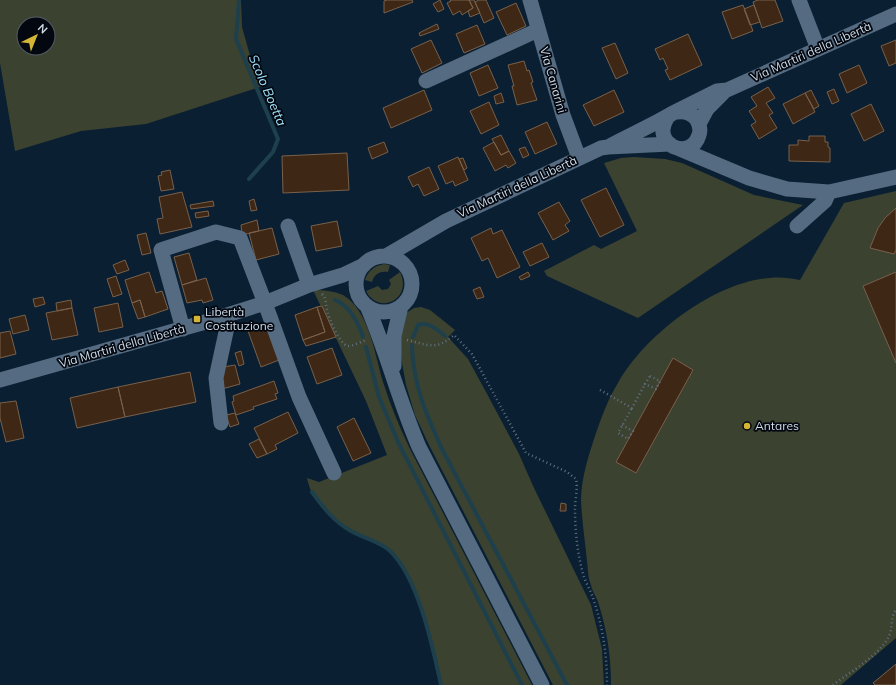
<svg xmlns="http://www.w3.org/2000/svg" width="896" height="685" font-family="Mulish,sans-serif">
  <rect width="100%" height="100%" fill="#0a1f32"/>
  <path fill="#3c4230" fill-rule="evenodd" d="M 0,0 L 241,0 L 242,27 L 251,59 L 263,86 L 146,124 L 81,131 L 15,151 L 0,63 ZM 24,24 L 48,24 L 48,48 L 24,48 Z
    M 634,157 L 665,159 L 682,163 L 754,195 L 803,205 L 638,318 L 547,276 L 544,271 L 594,245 L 601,249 L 637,231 L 604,163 L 621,158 Z
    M 896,191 L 896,638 L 841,685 L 611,685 C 611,656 607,629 598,602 C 596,596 592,591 591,585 C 588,578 588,569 587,561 C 585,541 582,521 581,501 C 581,478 589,454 596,433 C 602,416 608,399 618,383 C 645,335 714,282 770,278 C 780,277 790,278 800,280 L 844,203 Z
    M 384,264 L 390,265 L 388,272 C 380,271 374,274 372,282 L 365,280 C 368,271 374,266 384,264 Z
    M 400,272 C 413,299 379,316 366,291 L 378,286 L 382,290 L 388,289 L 391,284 L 389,280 Z
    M 313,290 C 323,290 334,291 343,295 C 369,310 375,355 383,382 C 390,404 399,426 409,447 L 532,685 L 440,685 C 433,650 416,573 388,549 C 381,542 368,538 358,534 C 334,523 312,504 307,478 L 319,482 L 387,455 L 366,401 Z
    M 421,307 L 430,310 L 455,330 L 448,337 L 468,359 L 486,392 L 519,454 L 534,488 L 591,605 L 602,649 L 604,685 L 553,685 L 429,445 L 415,415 L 406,385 L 401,357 L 400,333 L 406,313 L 414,308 Z"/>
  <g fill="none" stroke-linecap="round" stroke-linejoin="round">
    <path stroke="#1e3f4c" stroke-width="4" d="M 239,0 L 236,39 L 278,139 L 273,152 L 249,179
      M 335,300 C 350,306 358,322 363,337
      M 413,337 L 418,325 C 428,321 438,330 445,336
      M 412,345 C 413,385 426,414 442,449 L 567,685
      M 366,347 L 379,397 L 398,442 L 522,685
      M 312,492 C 323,507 334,522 351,531 C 363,538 378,541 389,550 C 418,576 433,648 441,685"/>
  </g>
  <path fill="#3e2815" stroke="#78604b" d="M 387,0 L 412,0 L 413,2 L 384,13 L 384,1 Z
    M 440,0 L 444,9 L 438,12 L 433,4 Z
    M 450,0 L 469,0 L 473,8 L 462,15 L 460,11 L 453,15 L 447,3 L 451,1 Z
    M 469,0 L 474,0 L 480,13 L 470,17 L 468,11 L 473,8 Z
    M 479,0 L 486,0 L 494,18 L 484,23 L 475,2 Z
    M 758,0 L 775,0 L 783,21 L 762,28 L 753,2 Z
    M 516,3 L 526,26 L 507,35 L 496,12 Z
    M 743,5 L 753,31 L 732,39 L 722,12 Z
    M 754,5 L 760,22 L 750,25 L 744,9 Z
    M 437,24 L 439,29 L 420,36 L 419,33 Z
    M 477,25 L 485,44 L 464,53 L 456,34 Z
    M 688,34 L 702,65 L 670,80 L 665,70 L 668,69 L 663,58 L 660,60 L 655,49 Z
    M 431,40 L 442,63 L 422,73 L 411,49 Z
    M 896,40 L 896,63 L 889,66 L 881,46 Z
    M 615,43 L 628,73 L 616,79 L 602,48 Z
    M 524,61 L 527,71 L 529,70 L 533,82 L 531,83 L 537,100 L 517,105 L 512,86 L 514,86 L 508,65 Z
    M 488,65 L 498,88 L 479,96 L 470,73 Z
    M 859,65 L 867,83 L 847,93 L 839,74 Z
    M 768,87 L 775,98 L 766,103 L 773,113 L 769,115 L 777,128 L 759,139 L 751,125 L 756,122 L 749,111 L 757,106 L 751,97 Z
    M 834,89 L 839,101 L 832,104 L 827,92 Z
    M 424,90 L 432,110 L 391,128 L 383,108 Z
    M 614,90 L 624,112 L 594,126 L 583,105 Z
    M 811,90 L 819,106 L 814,109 L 805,93 Z
    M 501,93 L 504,102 L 496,104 L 494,96 Z
    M 805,93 L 815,112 L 793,124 L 783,104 Z
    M 489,102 L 499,125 L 481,134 L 470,111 Z
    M 871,104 L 884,131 L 864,141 L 851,114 Z
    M 547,122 L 557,144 L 535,154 L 525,132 Z
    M 501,135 L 509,151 L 501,155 L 492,139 Z
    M 809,136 L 825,136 L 825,142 L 828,142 L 828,147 L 830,148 L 830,162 L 789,161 L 789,145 L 798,145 L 798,140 L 809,141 Z
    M 384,142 L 388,152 L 372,159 L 368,148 Z
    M 494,142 L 501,155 L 509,151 L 516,163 L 508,168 L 506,165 L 495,171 L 483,148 Z
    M 525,147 L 529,155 L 523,158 L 519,149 Z
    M 347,153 L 349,190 L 283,193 L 282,156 Z
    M 458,157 L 468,180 L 455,186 L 453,181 L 446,184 L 438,166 Z
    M 463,158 L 467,168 L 464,170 L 459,159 Z
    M 429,167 L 439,189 L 424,196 L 418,184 L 413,187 L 408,177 Z
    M 170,170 L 174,189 L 161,191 L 158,176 L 162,175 L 161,172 Z
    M 606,188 L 624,225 L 600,237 L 581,200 Z
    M 182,192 L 192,227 L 160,234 L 157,219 L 163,218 L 159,197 Z
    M 254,199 L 257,210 L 251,211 L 249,201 Z
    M 213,201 L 214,206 L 191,209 L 190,205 Z
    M 559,202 L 570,221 L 565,225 L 569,231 L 553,240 L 538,213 Z
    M 896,208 L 896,250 L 894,254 L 870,248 L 878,228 L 885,218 Z
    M 208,211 L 209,216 L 196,218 L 195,213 Z
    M 257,220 L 259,231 L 242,235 L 241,225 Z
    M 337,221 L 342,246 L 316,251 L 311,226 Z
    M 272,228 L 279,254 L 256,260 L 249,233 Z
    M 491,228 L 493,234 L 502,230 L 520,267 L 497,278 L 488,258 L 482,261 L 471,238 Z
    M 146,233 L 151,253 L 142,255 L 137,235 Z
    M 542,243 L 549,257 L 530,266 L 523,252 Z
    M 189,253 L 197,280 L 182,285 L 174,257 Z
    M 125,260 L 129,270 L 117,274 L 113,265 Z
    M 149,272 L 156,293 L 162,291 L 168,309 L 145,317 L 140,300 L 132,303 L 125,280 Z
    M 528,272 L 530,276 L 521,280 L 519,277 Z
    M 896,272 L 896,363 L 863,286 Z
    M 116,276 L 122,294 L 113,297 L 107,279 Z
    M 206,278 L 213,300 L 203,303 L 202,300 L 187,303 L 182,285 Z
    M 480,287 L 484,297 L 477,299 L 473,290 Z
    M 43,297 L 45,304 L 35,307 L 33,299 Z
    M 71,300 L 72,308 L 57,311 L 56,303 Z
    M 140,300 L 145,317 L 138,319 L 132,303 Z
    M 118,303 L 123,327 L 99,332 L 94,308 Z
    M 322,306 L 336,337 L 306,346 L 303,340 L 325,332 L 317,307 Z
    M 317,307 L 325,332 L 303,340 L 295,315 Z
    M 72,308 L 78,335 L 52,340 L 46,313 Z
    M 25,315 L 29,330 L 13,334 L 9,319 Z
    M 266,325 L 279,360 L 261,367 L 248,331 Z
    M 10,331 L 16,354 L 0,358 L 0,333 Z
    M 332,348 L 342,375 L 317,384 L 307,357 Z
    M 241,351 L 244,364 L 239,366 L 235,353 Z
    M 673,358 L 693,370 L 636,473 L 616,462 Z
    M 235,365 L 240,384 L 222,389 L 223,367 Z
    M 190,372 L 196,402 L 125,417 L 118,387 Z
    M 274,381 L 278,393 L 275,394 L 277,399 L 253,407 L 254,409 L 236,415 L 232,402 L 234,401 L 233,396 Z
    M 118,387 L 125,417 L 77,428 L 70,398 Z
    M 16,401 L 24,438 L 6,442 L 0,418 L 0,403 Z
    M 288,412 L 298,433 L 275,445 L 277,449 L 267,454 L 254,428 Z
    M 235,413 L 239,424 L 230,427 L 226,415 Z
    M 354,418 L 371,453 L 353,461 L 337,427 Z
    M 259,439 L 267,454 L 257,458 L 249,444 Z
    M 561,503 L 566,504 L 566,511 L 560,511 Z
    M 896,664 L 896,685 L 875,685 L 873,683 Z"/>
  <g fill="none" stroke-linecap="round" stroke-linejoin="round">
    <path stroke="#5f7080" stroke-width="2.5" stroke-dasharray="1 3" stroke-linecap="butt" d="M 322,294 C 327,299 325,303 327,309 C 328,317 340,345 348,346 C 353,346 361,342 366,340
      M 407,340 C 428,345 436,351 454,335 L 472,354 L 526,453 L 567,472 L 576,479 C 578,488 575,500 575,509 C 575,529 577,550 582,570 C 584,580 590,589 593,598 C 603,627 607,655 607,685
      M 650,376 L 660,381 L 656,389 L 645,384 Z
      M 600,390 L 632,408 L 645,384
      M 622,425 L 633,431 L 628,439 L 618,433 L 632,408
      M 833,685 C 850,672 879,656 889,636 C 893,628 890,617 896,610"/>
    <path stroke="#546b81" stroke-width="15" d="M 530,0 L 563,115 L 579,158
      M 799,0 L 818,49
      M 426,81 L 538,30
      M 667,118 C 650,145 691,162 699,135 C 701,130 699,124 697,120 C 692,113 685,111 677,112
      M 699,124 L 707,109 L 723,93
      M 608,147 C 630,135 653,125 673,113 L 717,91 L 727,90 L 896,14
      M 680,149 L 749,178 L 787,189 L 829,192 L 896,177
      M 288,226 L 309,285
      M 797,226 L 825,201 L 829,192
      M 386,256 L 446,221 L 601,148 L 608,147 L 670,144
      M356 284a28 28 0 1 1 56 0a28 28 0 1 1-56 0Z
      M 367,306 C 387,352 399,401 419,447 L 542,685
      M 183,329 L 161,250 L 216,232 L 240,238 L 265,303 L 299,397 L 334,473
      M 394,366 L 394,336 L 401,306
      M 0,380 L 202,323 L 265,303 L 309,285 L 343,275 L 364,265
      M 221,423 L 216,378 L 226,332 L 228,315"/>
  </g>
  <g fill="#d4b535" stroke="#030810" stroke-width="1.5">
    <rect x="193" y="315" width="8" height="8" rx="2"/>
    <circle cx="747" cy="426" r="4"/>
  </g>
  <g text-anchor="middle" stroke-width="3.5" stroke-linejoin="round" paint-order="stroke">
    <g font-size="12" fill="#cfdbe8" stroke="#030810">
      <text transform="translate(811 52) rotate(-24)" y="4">Via Martiri della Libertà</text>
      <text transform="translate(553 80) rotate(74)" y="4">Via Canarini</text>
      <text transform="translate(517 187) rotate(-25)" y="4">Via Martiri della Libertà</text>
      <text transform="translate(122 346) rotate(-16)" y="4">Via Martiri della Libertà</text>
    </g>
    <g font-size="12" fill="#cfdbe8" stroke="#030810" text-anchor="start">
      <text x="205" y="316">Libertà<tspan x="205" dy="14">Costituzione</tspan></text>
      <text x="755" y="430">Antares</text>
    </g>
    <g font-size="13" font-style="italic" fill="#a0e1fc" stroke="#030810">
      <text transform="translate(268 90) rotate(67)" y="5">Scolo Boetta</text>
    </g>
  </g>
  <g transform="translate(36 36) rotate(43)"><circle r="19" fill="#030810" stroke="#555c66"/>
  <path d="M0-3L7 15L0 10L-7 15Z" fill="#d4b535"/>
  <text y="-6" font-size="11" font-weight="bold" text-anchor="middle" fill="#cfdbe8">N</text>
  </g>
</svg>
